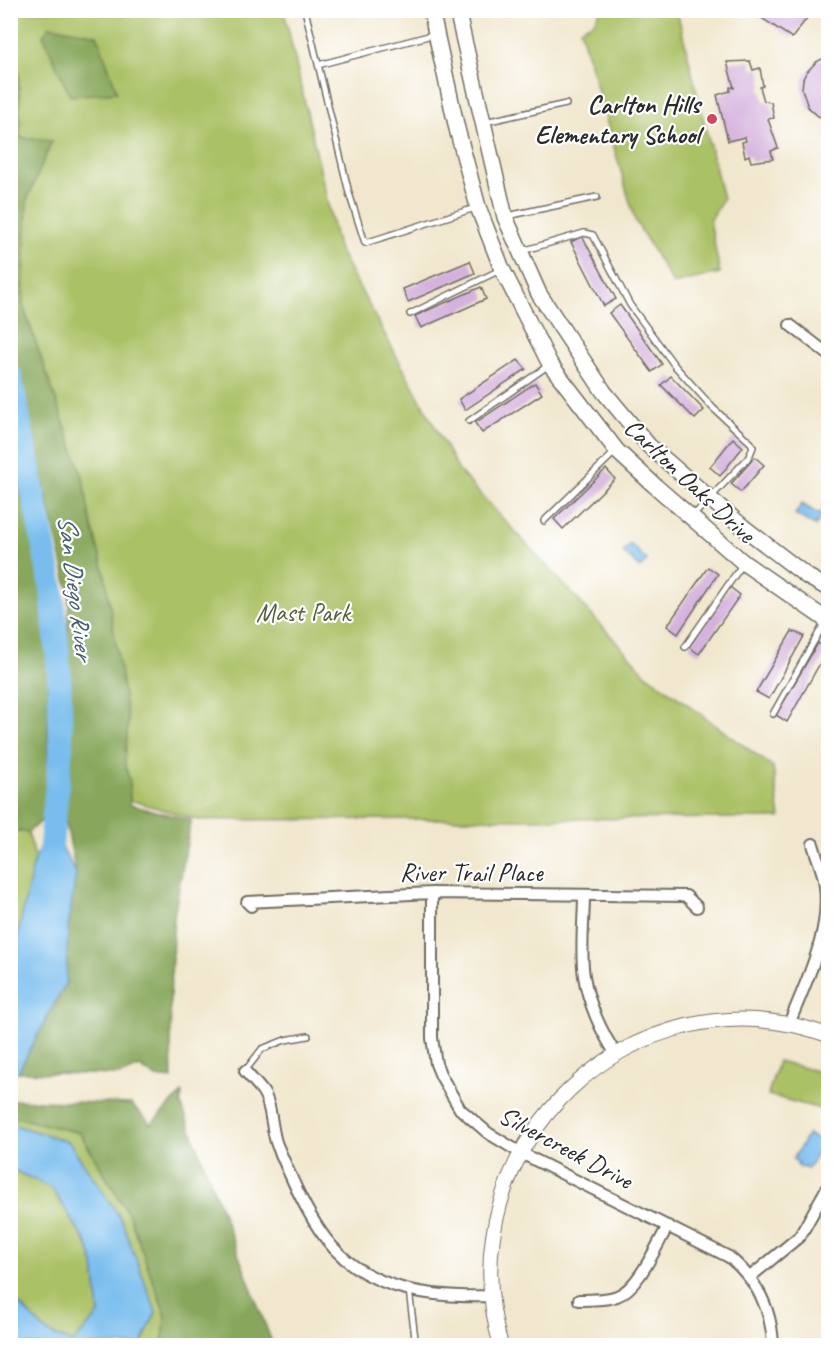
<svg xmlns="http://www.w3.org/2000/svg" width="839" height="1356" font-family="Caveat,sans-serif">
  <rect width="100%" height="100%" fill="#fff"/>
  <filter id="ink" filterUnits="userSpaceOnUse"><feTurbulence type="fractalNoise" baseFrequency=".0167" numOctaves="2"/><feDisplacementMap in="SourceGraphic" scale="12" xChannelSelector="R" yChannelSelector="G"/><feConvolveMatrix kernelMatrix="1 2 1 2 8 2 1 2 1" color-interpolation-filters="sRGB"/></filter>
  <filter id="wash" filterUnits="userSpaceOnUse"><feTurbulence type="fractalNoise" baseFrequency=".008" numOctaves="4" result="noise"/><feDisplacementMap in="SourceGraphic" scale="24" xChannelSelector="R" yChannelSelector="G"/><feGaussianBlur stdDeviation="1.35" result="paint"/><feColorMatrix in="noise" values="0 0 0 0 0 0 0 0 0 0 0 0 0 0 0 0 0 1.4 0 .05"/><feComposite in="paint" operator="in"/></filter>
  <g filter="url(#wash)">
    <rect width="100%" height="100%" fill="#f1e7ce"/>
    <path fill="#abc166" stroke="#6b7648" stroke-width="1.5" d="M 10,11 L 284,11 L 338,248 L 459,471 L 647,675 L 773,767 L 780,818 L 199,820 L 126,799 L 34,337 L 23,306 L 24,287 L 11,223 Z
      M 600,11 L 677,11 L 723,199 L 710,221 L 720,273 L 673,284 L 635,220 L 580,29 L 594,22 Z
      M 11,830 L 28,832 L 35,857 L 11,966 Z
      M 778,1061 L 828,1074 L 828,1111 L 768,1095 Z
      M 11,1116 L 80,1133 L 129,1215 L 166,1316 L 162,1345 L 141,1345 L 156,1312 L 121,1219 L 69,1142 L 11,1124 Z
      M 10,1169 L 52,1188 L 88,1246 L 94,1264 L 99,1314 L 73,1343 L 47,1332 L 11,1296 Z"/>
    <path fill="#88a75b" stroke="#5a6943" stroke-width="1.5" d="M 50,26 L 97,35 L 117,92 L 70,96 L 43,35 Z
      M 10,50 L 19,74 L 20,137 L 52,141 L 27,200 L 23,306 L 83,477 L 90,518 L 105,575 L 128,720 L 125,764 L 130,783 L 130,805 L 191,820 L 174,916 L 170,999 L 172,1079 L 155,1077 L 140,1067 L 120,1075 L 18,1072 L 66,982 L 68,929 L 76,873 L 63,808 L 69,591 L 11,347 Z
      M 10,416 L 44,592 L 48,675 L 48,816 L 28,832 L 10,830 Z
      M 182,1093 L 181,1104 L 273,1345 L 162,1345 L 166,1316 L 129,1215 L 80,1133 L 11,1116 L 11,1100 L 131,1104 L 151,1124 Z"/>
    <path fill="#78bdee" stroke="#52748c" stroke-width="1.5" d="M 802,504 L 818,514 L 820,512 L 823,514 L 815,526 L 795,514 Z
      M 630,544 L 647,560 L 640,568 L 623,552 Z
      M 54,832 L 76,873 L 68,929 L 66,982 L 18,1072 L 11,1072 L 11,966 L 35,857 Z
      M 11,1124 L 69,1142 L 121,1219 L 156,1312 L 141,1345 L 11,1345 L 11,1296 L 47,1332 L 73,1343 L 99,1314 L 94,1264 L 88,1245 L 52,1188 L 11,1169 Z
      M 808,1134 L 823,1143 L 808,1169 L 803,1166 L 801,1168 L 797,1165 L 798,1163 L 793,1159 Z"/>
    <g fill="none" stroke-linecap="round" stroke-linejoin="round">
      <path stroke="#78bdee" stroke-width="24" d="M 10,376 L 52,588 L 59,671 L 61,746 L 49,865"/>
    </g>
    <g id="blocks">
      <path fill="#d5b2de" d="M 756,10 L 813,10 L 792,38 L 754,13 Z
        M 824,58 L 828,58 L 828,119 L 818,116 L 808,107 L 802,89 L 803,79 L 806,73 L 816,62 Z
        M 750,61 L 753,70 L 760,68 L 763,86 L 760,87 L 764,101 L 771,102 L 774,118 L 768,119 L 778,148 L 771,151 L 773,159 L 751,162 L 749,155 L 745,157 L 742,142 L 746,141 L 745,137 L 728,141 L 717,95 L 730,91 L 730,87 L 734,88 L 727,62 Z
        M 582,236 L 616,299 L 604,306 L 571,242 Z
        M 470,261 L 475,273 L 408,302 L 403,289 Z
        M 481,287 L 486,299 L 421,328 L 415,316 Z
        M 620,305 L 662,364 L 652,372 L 609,313 Z
        M 518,360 L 526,369 L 465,410 L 459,399 Z
        M 671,376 L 704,410 L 695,419 L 661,385 Z
        M 535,383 L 542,394 L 482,433 L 475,423 Z
        M 733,438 L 743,447 L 720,476 L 710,467 Z
        M 755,457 L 764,465 L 741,492 L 731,484 Z
        M 606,469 L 615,479 L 563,529 L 554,519 Z
        M 708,567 L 718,574 L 678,634 L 667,626 Z
        M 730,587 L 740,595 L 699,654 L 689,647 Z
        M 792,631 L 804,636 L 769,699 L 756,692 Z
        M 818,643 L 828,649 L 787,722 L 776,715 Z"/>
    </g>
  </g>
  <g filter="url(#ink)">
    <use href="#blocks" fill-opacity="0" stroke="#706d64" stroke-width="1.5"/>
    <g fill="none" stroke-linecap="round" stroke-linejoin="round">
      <defs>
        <path id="service" d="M 305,10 L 349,193 L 365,243 L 475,208
          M 318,65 L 436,34
          M 485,122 L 566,104
          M 507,216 L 597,197
          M 522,251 L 584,233 L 593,235 L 630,305 L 675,366 L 713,408 L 751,443 L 753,447 L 749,457 L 693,516
          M 410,314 L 500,270
          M 469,421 L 549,365
          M 544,521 L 616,451
          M 685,647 L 742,565
          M 773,714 L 825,622
          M 245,1071 L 262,1049 L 285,1040 L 308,1036
          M 409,1290 L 416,1346"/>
        <path id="minor" d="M 790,325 L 828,354
          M 432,893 L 432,1038 L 436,1064 L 441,1076 L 460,1109 L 488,1133 L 521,1153 L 729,1257 C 757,1280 772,1309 773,1346
          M 584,895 C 584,920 580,952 584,976 C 588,1002 601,1032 616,1054
          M 251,906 L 247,902 L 432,893 L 686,896 L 697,907
          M 789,1024 C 807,979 833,929 824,880 C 822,868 816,856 813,844
          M 245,1071 C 251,1078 258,1085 263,1092 C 272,1105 271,1130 277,1145 C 290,1175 306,1213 326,1239 C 366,1291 431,1298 492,1296
          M 750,1277 L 800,1236 L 828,1186
          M 579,1300 C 591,1299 605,1301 617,1296 C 639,1288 656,1246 668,1226"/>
        <path id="tertiary" d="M 501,1346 C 443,1147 633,965 828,1035"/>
        <path id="secondary" d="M 431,10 L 457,129 L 478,207 L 502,269 L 550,364 L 617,451 L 654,485 L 744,563 L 828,621
          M 457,10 L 505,217 L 539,294 L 604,392 L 649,446 L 743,527 L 808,577 L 828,588"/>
      </defs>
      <use href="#service" stroke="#706d64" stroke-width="8"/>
      <use href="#minor" stroke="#706d64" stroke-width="14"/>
      <use href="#tertiary" stroke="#706d64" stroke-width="16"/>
      <use href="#secondary" stroke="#706d64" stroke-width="18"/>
      <use href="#service" stroke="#fff" stroke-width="5"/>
      <use href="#minor" stroke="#fff" stroke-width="10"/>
      <use href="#tertiary" stroke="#fff" stroke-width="14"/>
      <use href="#secondary" stroke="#fff" stroke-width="15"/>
    </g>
  </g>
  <circle fill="#d1495b" stroke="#fff" stroke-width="2" cx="712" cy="119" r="6"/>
  <g text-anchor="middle" stroke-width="4.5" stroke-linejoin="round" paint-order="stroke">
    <g font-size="26" font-weight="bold" fill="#2b2b2b" stroke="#fff" text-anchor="end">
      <text x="700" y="113">Carlton Hills<tspan x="700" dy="30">Elementary School</tspan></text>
    </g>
    <g font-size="26" fill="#2b2b2b" stroke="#fff">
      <text transform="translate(690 480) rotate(43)" y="9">Carlton Oaks Drive</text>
      <text x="471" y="881">River Trail Place</text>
      <text transform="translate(566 1147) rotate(28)" y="9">Silvercreek Drive</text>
    </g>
    <g font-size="26" fill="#586040" stroke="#fff">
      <text x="303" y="621">Mast Park</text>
    </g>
    <g font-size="27" font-style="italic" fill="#465e6f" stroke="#fff">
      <text transform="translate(76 587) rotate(83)" y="9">San Diego River</text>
    </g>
  </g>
  <rect width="839" height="1356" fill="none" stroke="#fff" stroke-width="36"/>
</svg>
